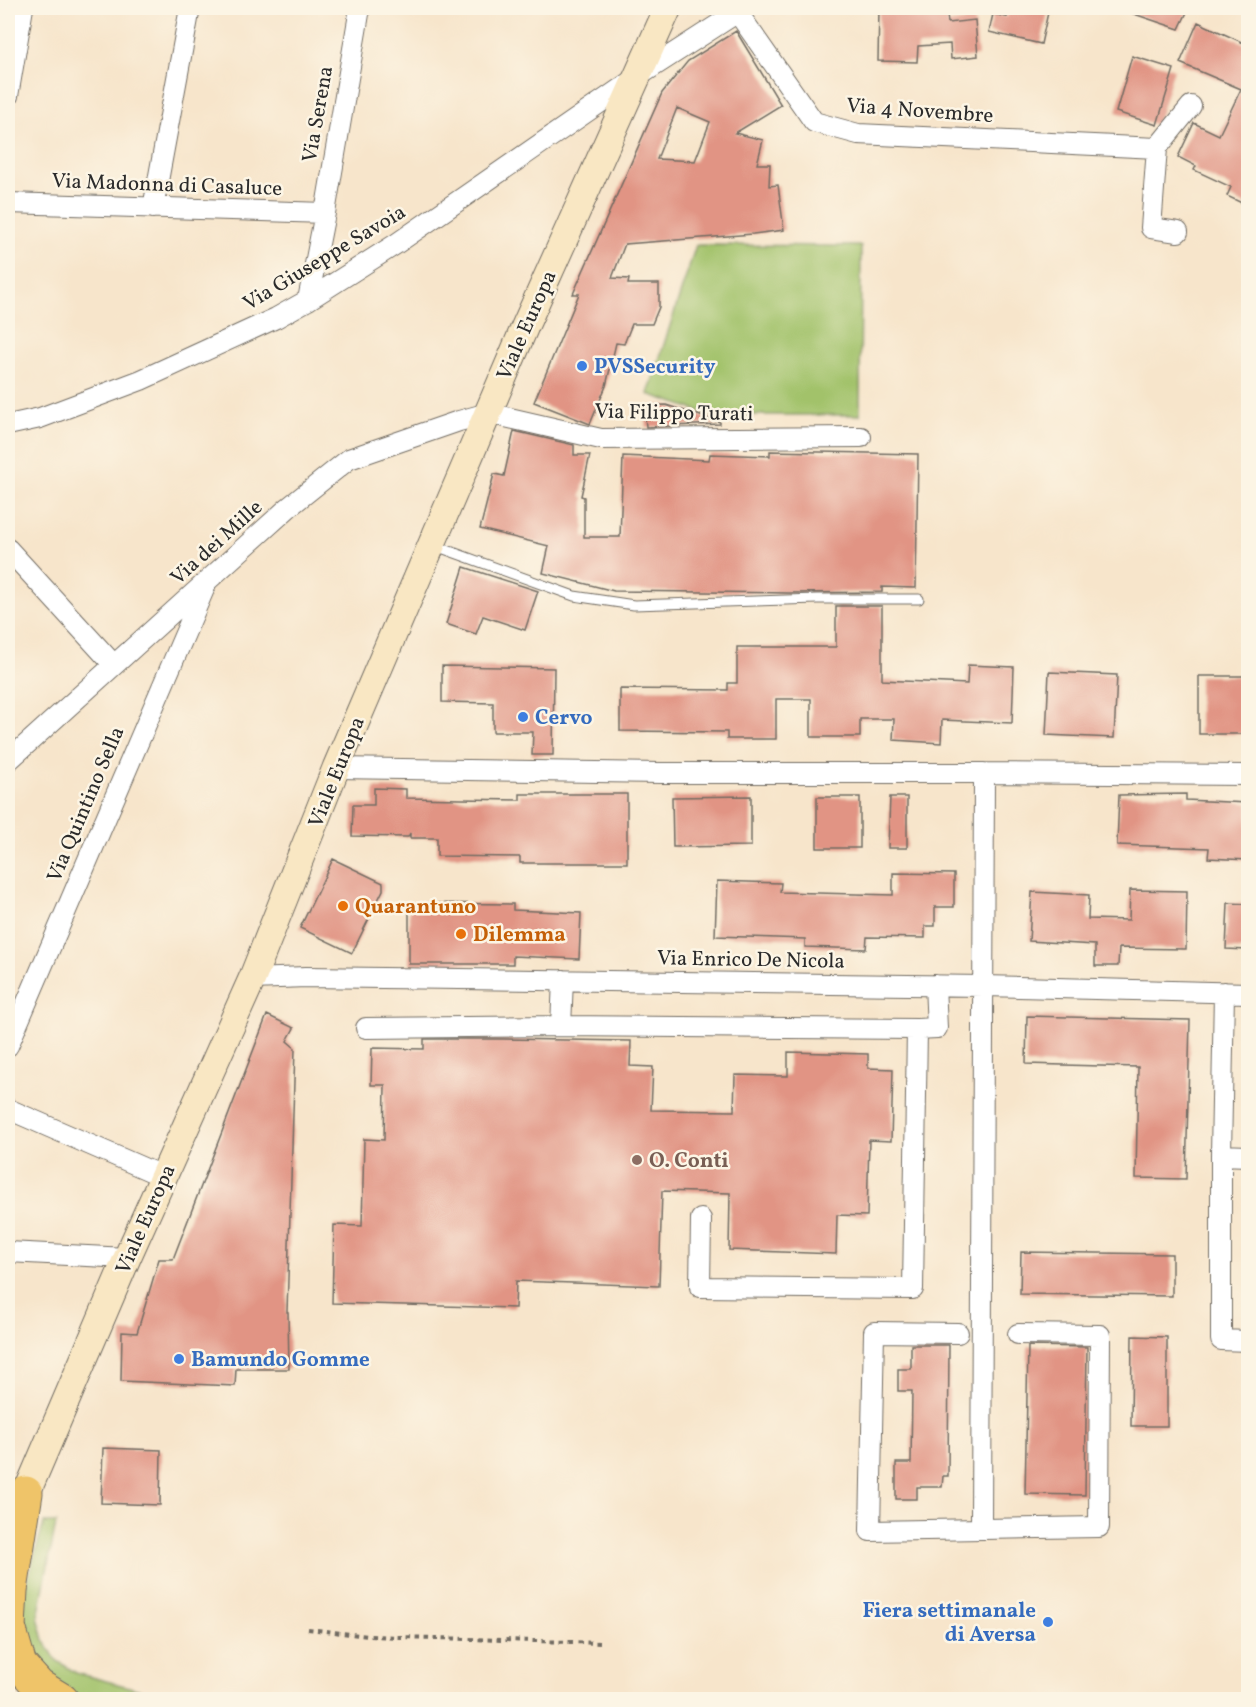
<svg xmlns="http://www.w3.org/2000/svg" width="1256" height="1707" font-family="Vollkorn,serif">
  <rect width="100%" height="100%" fill="#fcf5e5"/>
  <filter id="ink" filterUnits="userSpaceOnUse"><feTurbulence type="fractalNoise" baseFrequency=".0167" numOctaves="2"/><feDisplacementMap in="SourceGraphic" scale="12" xChannelSelector="R" yChannelSelector="G"/><feConvolveMatrix kernelMatrix="1 2 1 2 8 2 1 2 1" color-interpolation-filters="sRGB"/></filter>
  <filter id="wash" filterUnits="userSpaceOnUse"><feTurbulence type="fractalNoise" baseFrequency=".008" numOctaves="4" result="noise"/><feDisplacementMap in="SourceGraphic" scale="24" xChannelSelector="R" yChannelSelector="G"/><feGaussianBlur stdDeviation="1.35" result="paint"/><feColorMatrix in="noise" values="0 0 0 0 0 0 0 0 0 0 0 0 0 0 0 0 0 1.4 0 .05"/><feComposite in="paint" operator="in"/></filter>
  <g filter="url(#wash)">
    <rect width="100%" height="100%" fill="#f7e5cb"/>
    <path fill="#a2c26a" stroke="#66764a" stroke-width="1.5" d="M 696,245 L 861,246 L 860,415 L 711,415 L 648,394 Z
      M 44,1523 L 56,1523 L 38,1617 L 44,1640 L 56,1660 L 76,1673 L 174,1699 L 83,1699 L 66,1694 L 32,1661 L 21,1601 Z"/>
    <g id="blocks">
      <path fill="#e19484" fill-rule="evenodd" d="M 879,8 L 944,8 L 944,14 L 947,14 L 948,23 L 975,20 L 978,56 L 951,59 L 950,44 L 918,46 L 917,62 L 878,61 Z
        M 1009,8 L 1049,8 L 1041,44 L 989,32 L 993,14 L 1007,17 Z
        M 1125,8 L 1189,8 L 1179,29 L 1125,11 Z
        M 1198,22 L 1248,45 L 1248,206 L 1227,196 L 1231,187 L 1194,170 L 1196,166 L 1178,157 L 1194,123 L 1219,135 L 1241,89 L 1180,63 Z
        M 736,31 L 781,105 L 735,133 L 763,140 L 757,164 L 770,164 L 769,186 L 778,185 L 784,230 L 753,234 L 625,244 L 612,278 L 629,279 L 628,284 L 659,284 L 659,307 L 652,324 L 632,324 L 624,344 L 616,343 L 606,386 L 590,424 L 534,402 L 579,294 L 573,294 L 662,93 L 688,61 ZM 677,108 L 710,122 L 695,161 L 657,159 Z
        M 1132,56 L 1174,69 L 1157,125 L 1116,112 Z
        M 666,405 L 720,422 L 720,424 L 646,427 L 644,406 Z
        M 514,431 L 574,445 L 574,455 L 590,455 L 581,496 L 584,497 L 584,537 L 620,537 L 623,456 L 709,460 L 710,454 L 770,456 L 770,451 L 918,454 L 916,588 L 882,587 L 882,592 L 789,593 L 614,591 L 543,573 L 549,546 L 480,529 L 494,474 L 504,476 Z
        M 464,567 L 538,591 L 525,630 L 483,616 L 476,634 L 446,624 Z
        M 836,606 L 882,606 L 882,680 L 967,684 L 968,665 L 1014,667 L 1012,723 L 942,720 L 941,743 L 893,740 L 894,719 L 860,719 L 860,737 L 811,737 L 811,699 L 776,699 L 776,739 L 727,739 L 727,732 L 620,731 L 620,689 L 728,690 L 728,683 L 737,683 L 737,647 L 836,647 Z
        M 442,666 L 554,668 L 553,755 L 532,755 L 533,732 L 493,732 L 493,703 L 442,702 Z
        M 1049,672 L 1117,675 L 1114,738 L 1046,735 Z
        M 1199,676 L 1248,676 L 1248,734 L 1199,734 Z
        M 374,788 L 406,789 L 406,798 L 520,800 L 520,794 L 627,794 L 627,863 L 520,863 L 520,857 L 437,856 L 437,838 L 410,838 L 410,833 L 408,837 L 352,836 L 353,805 L 374,805 Z
        M 1186,794 L 1186,800 L 1248,803 L 1248,860 L 1208,858 L 1209,848 L 1117,845 L 1119,795 Z
        M 751,796 L 751,846 L 673,847 L 672,797 Z
        M 817,797 L 860,797 L 860,848 L 817,848 Z
        M 890,797 L 907,797 L 907,848 L 888,848 Z
        M 333,859 L 383,883 L 383,890 L 352,953 L 300,928 Z
        M 893,873 L 954,874 L 954,907 L 935,907 L 935,926 L 925,926 L 925,938 L 867,937 L 866,949 L 805,947 L 805,939 L 715,936 L 717,881 L 781,883 L 780,892 L 893,895 Z
        M 1130,890 L 1187,891 L 1186,949 L 1119,948 L 1118,966 L 1095,966 L 1095,945 L 1029,941 L 1032,892 L 1089,895 L 1088,919 L 1129,920 Z
        M 409,903 L 513,904 L 513,910 L 581,913 L 579,959 L 513,956 L 513,964 L 409,964 Z
        M 1228,903 L 1248,904 L 1248,950 L 1226,949 Z
        M 267,1015 L 294,1028 L 287,1041 L 295,1048 L 287,1312 L 288,1312 L 289,1369 L 236,1369 L 235,1386 L 121,1381 L 122,1332 L 137,1333 L 159,1259 L 173,1259 Z
        M 1027,1016 L 1190,1020 L 1186,1179 L 1136,1178 L 1138,1067 L 1026,1064 Z
        M 424,1039 L 503,1039 L 631,1041 L 630,1066 L 653,1067 L 651,1110 L 734,1111 L 735,1075 L 788,1076 L 788,1052 L 868,1054 L 868,1068 L 893,1069 L 891,1141 L 869,1140 L 867,1216 L 837,1215 L 836,1254 L 729,1250 L 730,1193 L 662,1191 L 659,1286 L 516,1281 L 515,1308 L 332,1303 L 334,1225 L 362,1226 L 364,1139 L 384,1140 L 385,1085 L 371,1085 L 372,1048 L 424,1049 Z
        M 1021,1252 L 1172,1254 L 1172,1296 L 1020,1294 Z
        M 1132,1336 L 1167,1337 L 1167,1426 L 1131,1426 Z
        M 911,1345 L 949,1345 L 948,1476 L 943,1476 L 942,1487 L 917,1487 L 917,1499 L 896,1499 L 896,1463 L 911,1463 L 912,1391 L 898,1391 L 898,1369 L 911,1369 Z
        M 1028,1346 L 1087,1347 L 1085,1495 L 1025,1494 Z
        M 103,1448 L 161,1450 L 160,1505 L 101,1503 Z"/>
    </g>
  </g>
  <g filter="url(#ink)">
    <use href="#blocks" fill-opacity="0" stroke="#726c63" stroke-width="1.5"/>
    <g fill="none" stroke-linecap="round" stroke-linejoin="round">
      <defs>
        <path id="lane" d="M 433,545 L 574,596 L 634,605 L 817,599 L 919,599"/>
        <path id="street" d="M 738,13 L 814,122 L 858,134 L 1157,148
          M 8,96 L 23,8
          M 8,203 L 325,213
          M 153,208 L 190,8
          M 1178,232 L 1151,228 L 1157,148 L 1191,106
          M 308,300 L 325,213 L 360,8
          M 8,425 L 40,418 L 141,380 L 276,318 L 308,300 L 396,244 L 637,77 L 744,8
          M 8,549 L 114,665
          M 8,761 L 289,507 L 349,459 L 459,421 L 488,413 L 601,439 L 861,437
          M 336,768 L 660,773 L 984,773 L 1248,775
          M 252,979 L 306,977 L 984,986 L 1248,993
          M 563,980 L 561,1026 L 917,1029 L 913,1289 L 700,1287 L 701,1219
          M 1224,992 L 1221,1155 L 1221,1340 L 1248,1341
          M 366,1028 L 561,1026
          M 917,1029 L 937,1028 L 935,985
          M 8,1046 L 205,587
          M 8,1109 L 164,1177
          M 1221,1155 L 1248,1156
          M 8,1252 L 127,1258
          M 958,1333 L 874,1332 L 870,1531 L 1099,1527 L 1100,1335 L 1018,1334
          M 981,1529 L 984,773"/>
        <path id="secondary" d="M 18,1513 L 127,1258 L 252,979 L 336,768 L 526,324 L 668,8"/>
        <path id="highway" d="M 26,1493 L 11,1590 L 9,1627 L 20,1665 L 39,1686 L 62,1700"/>
      </defs>
      <use href="#lane" stroke="#726c63" stroke-width="11"/>
      <use href="#street" stroke="#726c63" stroke-width="22"/>
      <use href="#secondary" stroke="#726c63" stroke-width="29"/>
      <use href="#highway" stroke="#726c63" stroke-width="35"/>
      <path stroke="#726c63" stroke-width="4" stroke-dasharray="4.5 4.5" stroke-linecap="butt" d="M 308,1629 L 368,1636 L 603,1643"/>
      <use href="#lane" stroke="#fff" stroke-width="9"/>
      <use href="#street" stroke="#fff" stroke-width="20"/>
      <use href="#secondary" stroke="#f9e7c3" stroke-width="27"/>
      <use href="#highway" stroke="#efc469" stroke-width="33"/>
    </g>
  </g>
  <g fill="#3f7fe0" stroke="#fcf5e5" stroke-width="2">
    <circle cx="582" cy="366" r="6"/>
    <circle cx="523" cy="717" r="6"/>
    <circle cx="179" cy="1359" r="6"/>
    <circle cx="1048" cy="1622" r="6"/>
  </g>
  <g fill="#e8710a" stroke="#fcf5e5" stroke-width="2">
    <circle cx="343" cy="906" r="6"/>
    <circle cx="461" cy="934" r="6"/>
  </g>
  <circle fill="#8d6e63" stroke="#fcf5e5" stroke-width="2" cx="637" cy="1160" r="6"/>
  <g text-anchor="middle" stroke-width="5" stroke-linejoin="round" paint-order="stroke">
    <g font-size="21" fill="#2b2b2b" stroke="#fcf5e5">
      <text transform="translate(920 110) rotate(4)" y="7">Via 4 Novembre</text>
      <text transform="translate(317 114) rotate(-80)" y="7">Via Serena</text>
      <text transform="translate(167 184) rotate(2)" y="7">Via Madonna di Casaluce</text>
      <text transform="translate(324 257) rotate(-31)" y="7">Via Giuseppe Savoia</text>
      <text transform="translate(526 325) rotate(-66)" y="7">Viale Europa</text>
      <text transform="translate(674 412) rotate(1)" y="7">Via Filippo Turati</text>
      <text transform="translate(216 542) rotate(-42)" y="7">Via dei Mille</text>
      <text transform="translate(336 772) rotate(-68)" y="7">Viale Europa</text>
      <text transform="translate(85 804) rotate(-67)" y="7">Via Quintino Sella</text>
      <text transform="translate(751 959) rotate(1)" y="7">Via Enrico De Nicola</text>
      <text transform="translate(145 1219) rotate(-66)" y="7">Viale Europa</text>
    </g>
    <g font-size="21" font-weight="bold" fill="#366cbe" stroke="#fcf5e5" text-anchor="start">
      <text x="594" y="373">PVSSecurity</text>
      <text x="535" y="724">Cervo</text>
      <text x="191" y="1366">Bamundo Gomme</text>
      <text x="1036" y="1617" text-anchor="end">Fiera settimanale<tspan x="1036" dy="24">di Aversa</tspan></text>
    </g>
    <g font-size="21" font-weight="bold" fill="#c56008" stroke="#fcf5e5" text-anchor="start">
      <text x="355" y="913">Quarantuno</text>
      <text x="473" y="941">Dilemma</text>
    </g>
    <g font-size="21" font-weight="bold" fill="#785e54" stroke="#fcf5e5" text-anchor="start">
      <text x="649" y="1167">O. Conti</text>
    </g>
  </g>
  <rect width="1256" height="1707" fill="none" stroke="#fcf5e5" stroke-width="30"/>
</svg>
